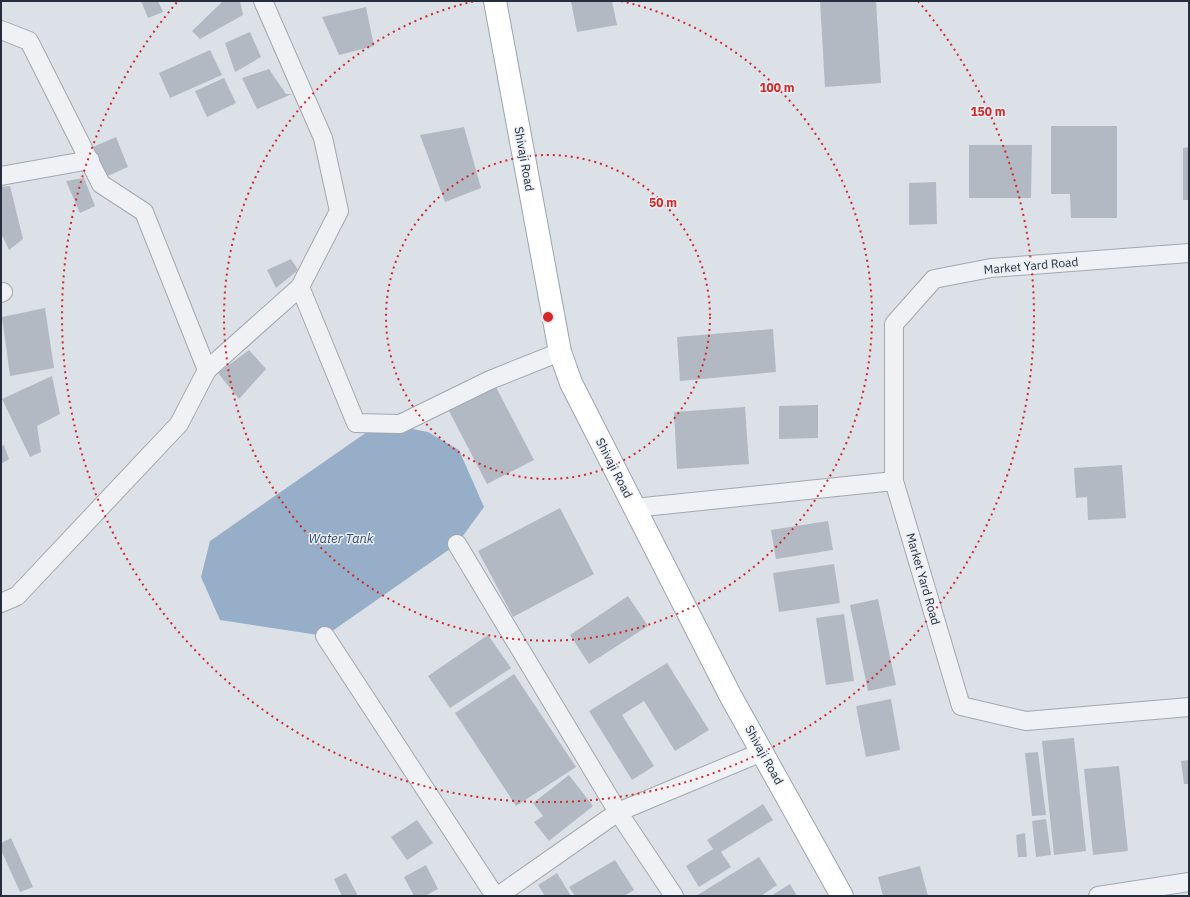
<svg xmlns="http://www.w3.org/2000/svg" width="1190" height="897" font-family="'IBM Plex Sans',sans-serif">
  <rect width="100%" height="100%" fill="#dce0e7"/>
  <path fill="#96aec7" d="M 380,423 L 428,432 L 459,450 L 484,507 L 457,544 L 325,636 L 220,620 L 201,577 L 210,541 Z"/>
  <path fill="#b3b9c3" d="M 141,1 L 158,1 L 163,12 L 148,18 Z
    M 223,1 L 240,1 L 243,15 L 200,39 L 192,31 Z
    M 571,1 L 612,1 L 617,25 L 577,32 Z
    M 820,1 L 876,1 L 881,83 L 825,87 Z
    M 366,7 L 374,46 L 339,55 L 322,17 Z
    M 250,32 L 261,57 L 235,72 L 225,43 Z
    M 210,50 L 222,75 L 170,98 L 159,73 Z
    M 269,69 L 286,94 L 292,94 L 257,109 L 242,78 Z
    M 224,78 L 236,103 L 207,117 L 195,91 Z
    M 1051,126 L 1117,126 L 1117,218 L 1071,218 L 1070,194 L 1051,194 Z
    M 464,127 L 481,188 L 445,202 L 420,135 Z
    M 116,137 L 128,167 L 105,177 L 93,147 Z
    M 969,145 L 1032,145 L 1031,198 L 969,198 Z
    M 1189,147 L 1189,200 L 1183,200 L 1183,148 Z
    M 84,178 L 95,206 L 80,213 L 66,181 Z
    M 936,182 L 937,224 L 909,225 L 909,183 Z
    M 10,186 L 23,239 L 9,250 L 1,233 L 1,187 Z
    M 291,259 L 298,270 L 276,288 L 267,270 Z
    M 45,308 L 54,368 L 10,376 L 2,317 Z
    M 773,329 L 776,372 L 680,381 L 677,337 Z
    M 249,350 L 266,369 L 239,399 L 218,373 Z
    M 52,376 L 60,414 L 37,426 L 41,452 L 30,457 L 2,399 Z
    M 496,387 L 534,460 L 487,484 L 449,411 Z
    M 818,405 L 818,438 L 779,439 L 779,406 Z
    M 745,407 L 749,464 L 677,469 L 674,412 Z
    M 4,445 L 9,459 L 1,464 L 1,446 Z
    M 1122,465 L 1126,518 L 1088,520 L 1087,497 L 1076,498 L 1074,468 Z
    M 560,508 L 594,574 L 513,617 L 478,551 Z
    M 828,521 L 833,550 L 776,559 L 771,530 Z
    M 834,564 L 840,603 L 779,612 L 773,573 Z
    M 628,596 L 648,626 L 589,664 L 570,635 Z
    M 878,599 L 896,685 L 868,691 L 850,605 Z
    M 844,614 L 854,681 L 826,685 L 816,618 Z
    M 488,635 L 511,668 L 450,708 L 428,676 Z
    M 667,663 L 709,730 L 675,751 L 644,701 L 622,715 L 654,766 L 632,780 L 589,711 Z
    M 514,674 L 576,767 L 516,806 L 455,713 Z
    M 891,699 L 900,750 L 866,757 L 856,706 Z
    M 1074,738 L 1086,851 L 1054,855 L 1042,741 Z
    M 1038,752 L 1046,815 L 1032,816 L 1025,753 Z
    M 1189,760 L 1189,784 L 1184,784 L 1181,761 Z
    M 1119,766 L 1128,851 L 1093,855 L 1084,769 Z
    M 569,775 L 593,806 L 549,841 L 534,822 L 543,816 L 533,803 Z
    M 763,804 L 773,820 L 721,852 L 731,867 L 699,887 L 686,866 L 713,849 L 707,840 Z
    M 1046,819 L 1051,855 L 1036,857 L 1032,821 Z
    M 417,820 L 433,843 L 407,860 L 391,837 Z
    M 1025,833 L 1027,857 L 1018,857 L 1016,835 Z
    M 11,838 L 33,887 L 20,892 L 1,850 L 1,843 Z
    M 759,857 L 777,885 L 761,896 L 696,896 Z
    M 615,860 L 634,890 L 624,896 L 575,896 L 569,887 Z
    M 426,865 L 438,889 L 425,896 L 414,896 L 404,877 Z
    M 920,866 L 928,896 L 883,896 L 878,877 Z
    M 346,873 L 358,896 L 342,896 L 334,879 Z
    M 557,873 L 571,896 L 545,896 L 538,885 Z
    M 790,884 L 797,896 L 771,896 Z"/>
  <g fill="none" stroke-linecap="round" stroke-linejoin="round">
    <defs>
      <path id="street" d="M 1,30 L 29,41 L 101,184 L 144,212 L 207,370
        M 1,176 L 90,160
        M 300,287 L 356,423 L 400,424 L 490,380 L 560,352
        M 1,293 L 3,292
        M 894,481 L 894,324 L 934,279 L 991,268 L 1189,253
        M 634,508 L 894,481 L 961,706 L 1026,721 L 1189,707
        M 457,544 L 618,812 L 674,896
        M 1,603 L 17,596 L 179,424 L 207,370 L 300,287 L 339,211 L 323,138 L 263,1
        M 325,636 L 495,896
        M 498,896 L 618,812 L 762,752
        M 1098,896 L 1189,882"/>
      <path id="primary" d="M 495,1 L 560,352 L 571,383 L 730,695 L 842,896"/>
    </defs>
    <use href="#street" stroke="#a2a7b1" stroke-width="20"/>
    <use href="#primary" stroke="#9ba4b2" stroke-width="24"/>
    <use href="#street" stroke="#eff1f5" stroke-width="18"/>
    <use href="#primary" stroke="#fff" stroke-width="22"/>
  </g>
  <g fill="none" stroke="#d62828" stroke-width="2" stroke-dasharray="2 4">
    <circle cx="548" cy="317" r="162"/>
    <path d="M621 1A324 324 0 1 1 475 1"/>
    <path d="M918 1A486 486 0 1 1 178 1"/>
  </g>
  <g text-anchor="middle" stroke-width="3" stroke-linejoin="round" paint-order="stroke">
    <g font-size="12" fill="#262e3d" stroke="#ebeff4">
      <text transform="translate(524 159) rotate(80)" y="4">Shivaji Road</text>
      <text transform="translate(1031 266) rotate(-5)" y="4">Market Yard Road</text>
      <text transform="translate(614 468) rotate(63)" y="4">Shivaji Road</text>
      <text transform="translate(923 579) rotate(74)" y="4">Market Yard Road</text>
      <text transform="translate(764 755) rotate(61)" y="4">Shivaji Road</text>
    </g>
    <g font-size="13" font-style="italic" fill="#304c71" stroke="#ebeff4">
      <text x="341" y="543">Water Tank</text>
    </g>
  </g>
  <circle cx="548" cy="317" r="6" fill="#d62828" stroke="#ebeff4" stroke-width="2"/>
  <g font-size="12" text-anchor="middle" font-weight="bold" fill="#d62828" stroke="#ebeff4" stroke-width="3" stroke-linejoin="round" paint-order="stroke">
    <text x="777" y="92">100 m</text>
    <text x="988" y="116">150 m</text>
    <text x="663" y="207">50 m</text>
  </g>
  <rect width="1190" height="897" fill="none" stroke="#262e3d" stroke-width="4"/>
</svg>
